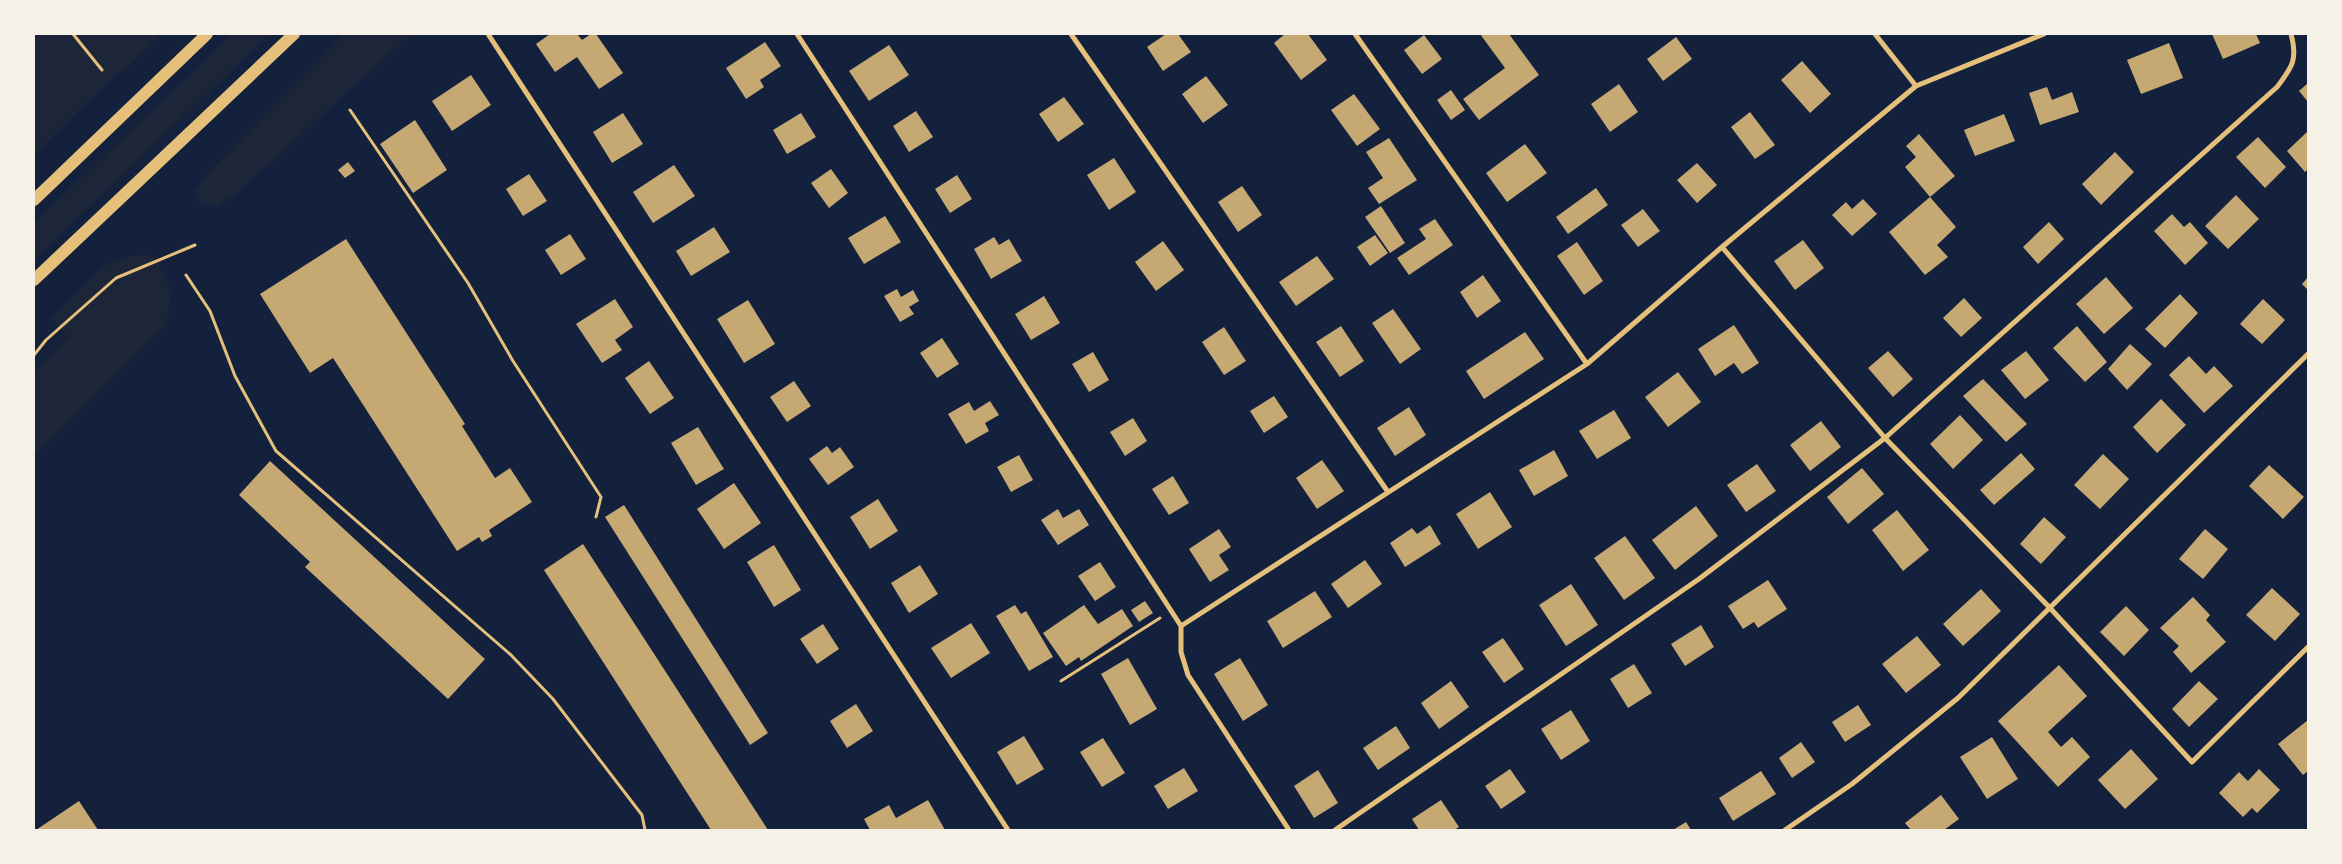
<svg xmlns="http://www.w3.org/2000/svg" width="2342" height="864" font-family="Spectral,serif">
  <rect width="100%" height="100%" fill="#14213d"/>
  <path fill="#1d2539" d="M 34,34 L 162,34 L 129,66 L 111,79 L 34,155 Z
    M 232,34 L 269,34 L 34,260 L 34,223 Z
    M 345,34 L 411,34 L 237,193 L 216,207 L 200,203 L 194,191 L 211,170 Z
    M 145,255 L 156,258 L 172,292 L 166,325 L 34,456 L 34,373 L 68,337 L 51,319 L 102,267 L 123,257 Z"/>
  <path fill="#c6a872" d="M 550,34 L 577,34 L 582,40 L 591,34 L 596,34 L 623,73 L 599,89 L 577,57 L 555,72 L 536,44 Z
    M 1166,34 L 1178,34 L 1191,52 L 1163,71 L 1147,47 Z
    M 1285,34 L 1308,34 L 1327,60 L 1301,80 L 1274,43 Z
    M 1480,34 L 1509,34 L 1539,75 L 1479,120 L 1463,99 L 1505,68 Z
    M 2212,34 L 2256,34 L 2260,43 L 2223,59 Z
    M 1424,35 L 1442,59 L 1422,74 L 1404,50 Z
    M 1676,37 L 1692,59 L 1663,81 L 1647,59 Z
    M 765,42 L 781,66 L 760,80 L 764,87 L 746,99 L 726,68 Z
    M 2169,43 L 2183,78 L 2141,94 L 2127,60 Z
    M 889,45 L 909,75 L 869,101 L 849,71 Z
    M 1802,61 L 1831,94 L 1810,113 L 1781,80 Z
    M 471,75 L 491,105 L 452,131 L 432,101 Z
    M 1206,76 L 1228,105 L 1203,123 L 1182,94 Z
    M 2308,83 L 2308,102 L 2299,91 Z
    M 1619,84 L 1638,112 L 1610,132 L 1591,104 Z
    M 2047,87 L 2052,100 L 2072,92 L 2079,112 L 2040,125 L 2029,93 Z
    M 1451,90 L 1465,110 L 1451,120 L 1437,100 Z
    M 1354,94 L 1380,129 L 1357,146 L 1331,110 Z
    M 1064,97 L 1084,124 L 1058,142 L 1039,114 Z
    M 916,111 L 933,137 L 909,152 L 893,126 Z
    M 1750,112 L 1775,145 L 1755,159 L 1731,127 Z
    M 623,113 L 643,144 L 612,163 L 593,132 Z
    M 801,113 L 816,137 L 787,154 L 773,130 Z
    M 2004,114 L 2015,141 L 1975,156 L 1964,130 Z
    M 415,120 L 447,170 L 413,193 L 380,144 Z
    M 2308,131 L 2308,169 L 2305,172 L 2287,151 Z
    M 1919,134 L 1955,176 L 1930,197 L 1905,167 L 1916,157 L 1906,146 Z
    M 2258,137 L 2286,167 L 2265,188 L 2236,157 Z
    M 1389,138 L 1417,180 L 1379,204 L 1368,188 L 1383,178 L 1366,152 Z
    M 1525,144 L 1547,173 L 1507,202 L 1486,173 Z
    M 2115,152 L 2134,172 L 2101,205 L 2082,184 Z
    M 1114,158 L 1136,192 L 1109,210 L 1087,175 Z
    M 348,162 L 355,171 L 345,178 L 338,170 Z
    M 1697,163 L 1717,185 L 1697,203 L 1677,180 Z
    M 674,165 L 695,196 L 653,223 L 633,192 Z
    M 831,169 L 848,193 L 829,208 L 811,183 Z
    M 529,174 L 547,201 L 523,216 L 506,189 Z
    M 957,175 L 972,199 L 950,213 L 935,189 Z
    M 1242,186 L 1262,215 L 1238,232 L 1218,202 Z
    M 1596,188 L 1608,205 L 1568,234 L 1556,217 Z
    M 2236,195 L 2259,219 L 2228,249 L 2205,226 Z
    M 1930,197 L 1956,227 L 1937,245 L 1948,257 L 1925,275 L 1889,232 Z
    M 1863,199 L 1877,214 L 1852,236 L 1832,215 L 1846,202 L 1852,209 Z
    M 1381,206 L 1405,243 L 1390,253 L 1365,217 Z
    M 1643,209 L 1660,231 L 1638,247 L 1621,225 Z
    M 2172,214 L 2184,227 L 2190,222 L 2208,243 L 2185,265 L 2154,231 Z
    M 885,216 L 901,242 L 864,264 L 848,238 Z
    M 1435,219 L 1453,245 L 1409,275 L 1397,258 L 1426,239 L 1419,229 Z
    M 2049,222 L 2064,239 L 2038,264 L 2023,247 Z
    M 714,227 L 730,252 L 691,276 L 676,251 Z
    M 570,234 L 586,259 L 561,275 L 545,250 Z
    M 1375,235 L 1388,253 L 1370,266 L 1357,247 Z
    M 994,237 L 999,245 L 1009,239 L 1022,261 L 991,279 L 974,249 Z
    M 346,239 L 465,424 L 462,426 L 495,478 L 510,468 L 532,502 L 489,530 L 492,536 L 482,542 L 479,537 L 457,551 L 333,358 L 310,373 L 260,294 Z
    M 1803,240 L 1824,268 L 1795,290 L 1774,261 Z
    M 1163,241 L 1184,270 L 1156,291 L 1135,262 Z
    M 1577,242 L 1603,281 L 1584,295 L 1557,256 Z
    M 1317,256 L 1334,279 L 1296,306 L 1279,282 Z
    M 1483,275 L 1501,301 L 1477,318 L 1460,292 Z
    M 2106,277 L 2133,308 L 2104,334 L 2076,304 Z
    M 2308,277 L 2308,290 L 2302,284 Z
    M 897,289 L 901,297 L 913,290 L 919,301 L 909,307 L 914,314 L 900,322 L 884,296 Z
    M 2180,294 L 2198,313 L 2165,348 L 2145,329 Z
    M 1044,296 L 1060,323 L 1031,340 L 1015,314 Z
    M 1964,298 L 1982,318 L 1961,337 L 1943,318 Z
    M 615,299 L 633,327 L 615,340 L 622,350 L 602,363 L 576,324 Z
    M 2263,299 L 2285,320 L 2262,344 L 2240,324 Z
    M 748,300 L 775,344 L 744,363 L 717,319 Z
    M 1393,309 L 1421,349 L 1400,364 L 1372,323 Z
    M 1734,325 L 1759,363 L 1742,374 L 1734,363 L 1715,376 L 1698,349 Z
    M 1341,326 L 1364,361 L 1340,377 L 1316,342 Z
    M 2077,326 L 2107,362 L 2085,382 L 2053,348 Z
    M 1224,327 L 1246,361 L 1224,375 L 1202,342 Z
    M 1525,332 L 1544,359 L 1484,399 L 1466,371 Z
    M 942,338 L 959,364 L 937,378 L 920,353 Z
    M 2130,344 L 2152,364 L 2127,390 L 2108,369 Z
    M 1888,351 L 1913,379 L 1893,397 L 1868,368 Z
    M 2026,351 L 2049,380 L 2025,399 L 2001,370 Z
    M 1093,352 L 1109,380 L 1089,392 L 1072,364 Z
    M 2189,356 L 2206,374 L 2214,366 L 2233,386 L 2204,413 L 2169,375 Z
    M 649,361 L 674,398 L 650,414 L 625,378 Z
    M 1678,372 L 1701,402 L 1668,427 L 1645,397 Z
    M 1983,379 L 2027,424 L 2006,442 L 1963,396 Z
    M 794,381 L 811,406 L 787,422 L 770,397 Z
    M 1274,396 L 1288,417 L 1264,433 L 1250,411 Z
    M 2161,399 L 2186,425 L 2157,453 L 2133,427 Z
    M 990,401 L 999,415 L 985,423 L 989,431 L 966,444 L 948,414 L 969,402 L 974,411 Z
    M 1409,407 L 1426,435 L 1395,456 L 1377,428 Z
    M 1614,410 L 1631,438 L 1597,459 L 1579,431 Z
    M 1960,415 L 1983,440 L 1953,469 L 1930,444 Z
    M 1133,418 L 1147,441 L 1125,456 L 1110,432 Z
    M 1821,421 L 1841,447 L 1810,471 L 1790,445 Z
    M 698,427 L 724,469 L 696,485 L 671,443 Z
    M 827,446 L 832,453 L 840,447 L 854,467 L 828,485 L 809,459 Z
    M 1554,450 L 1568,476 L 1534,496 L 1519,470 Z
    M 2021,453 L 2035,469 L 1994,505 L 1980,490 Z
    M 2103,454 L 2129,479 L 2100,509 L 2074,485 Z
    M 1019,455 L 1033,480 L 1011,492 L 997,467 Z
    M 1322,460 L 1344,491 L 1317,509 L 1296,478 Z
    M 270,461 L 485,659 L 448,699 L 305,567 L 310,562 L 239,495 Z
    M 1757,464 L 1776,491 L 1746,512 L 1727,485 Z
    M 2269,465 L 2304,497 L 2283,519 L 2249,486 Z
    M 1862,468 L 1884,494 L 1848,524 L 1827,497 Z
    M 1173,476 L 1189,503 L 1169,515 L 1152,489 Z
    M 734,483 L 761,523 L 724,549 L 697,509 Z
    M 1490,492 L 1512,527 L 1478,549 L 1456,514 Z
    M 878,499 L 898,531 L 870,549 L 850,517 Z
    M 624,505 L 768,733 L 750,745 L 605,517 Z
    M 1696,506 L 1718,536 L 1675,570 L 1652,540 Z
    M 1058,509 L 1063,518 L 1079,509 L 1089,525 L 1058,545 L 1041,520 Z
    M 1897,510 L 1929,550 L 1903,571 L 1872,530 Z
    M 2044,517 L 2066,537 L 2041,564 L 2020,544 Z
    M 1430,525 L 1441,544 L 1405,567 L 1390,543 L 1412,528 L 1417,534 Z
    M 1219,529 L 1231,547 L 1219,555 L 1229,570 L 1210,582 L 1189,549 Z
    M 2205,529 L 2228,549 L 2203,579 L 2179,559 Z
    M 1625,536 L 1655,578 L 1624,600 L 1594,558 Z
    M 583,544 L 768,830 L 711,830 L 544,570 Z
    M 774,545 L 801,590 L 774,607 L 747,562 Z
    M 1365,560 L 1382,584 L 1348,608 L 1331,584 Z
    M 1100,562 L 1116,587 L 1095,601 L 1078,576 Z
    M 920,565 L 938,594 L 909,613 L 891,583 Z
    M 1768,580 L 1787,609 L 1758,628 L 1754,622 L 1743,629 L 1728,606 Z
    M 1571,584 L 1598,625 L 1566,646 L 1539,605 Z
    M 2272,588 L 2300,614 L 2275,641 L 2246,615 Z
    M 1981,589 L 2001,611 L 1963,646 L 1943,624 Z
    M 1315,591 L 1332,617 L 1283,648 L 1267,621 Z
    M 2193,597 L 2210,615 L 2206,620 L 2226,642 L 2191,673 L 2173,652 L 2179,646 L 2160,628 Z
    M 1145,601 L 1153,613 L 1139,622 L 1131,610 Z
    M 1015,605 L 1021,614 L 1026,611 L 1053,657 L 1029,671 L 996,616 Z
    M 1084,605 L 1098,624 L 1122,609 L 1133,626 L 1081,661 L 1079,657 L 1066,666 L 1043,633 Z
    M 2126,606 L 2149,630 L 2124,656 L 2100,632 Z
    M 971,623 L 990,653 L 951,678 L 931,648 Z
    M 823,624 L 839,649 L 817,664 L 800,639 Z
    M 1701,625 L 1714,647 L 1685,666 L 1671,644 Z
    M 1917,636 L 1941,665 L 1906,693 L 1882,664 Z
    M 1503,638 L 1524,669 L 1504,683 L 1482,652 Z
    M 1128,658 L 1157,709 L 1130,725 L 1101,674 Z
    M 1240,658 L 1268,705 L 1243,721 L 1214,674 Z
    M 1634,664 L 1652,693 L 1628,708 L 1610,679 Z
    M 2059,665 L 2087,696 L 2048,732 L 2061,747 L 2072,737 L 2090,757 L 2058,787 L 1998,721 Z
    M 1451,681 L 1469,707 L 1439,729 L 1421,703 Z
    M 2199,681 L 2218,699 L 2189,727 L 2172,709 Z
    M 856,704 L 873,731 L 847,748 L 830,721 Z
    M 1858,705 L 1871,725 L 1845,742 L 1832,722 Z
    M 1571,710 L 1590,741 L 1561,760 L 1541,729 Z
    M 2308,720 L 2308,771 L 2303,775 L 2278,744 Z
    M 1396,726 L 1410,748 L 1378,770 L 1363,748 Z
    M 1024,736 L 1044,769 L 1017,785 L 997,752 Z
    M 1992,737 L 2018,779 L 1987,799 L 1960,757 Z
    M 1103,738 L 1125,773 L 1102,787 L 1080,752 Z
    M 1801,742 L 1815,762 L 1792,778 L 1779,758 Z
    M 2131,749 L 2158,779 L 2125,809 L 2098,780 Z
    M 1184,768 L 1198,791 L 1168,809 L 1154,786 Z
    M 1510,769 L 1526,792 L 1501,809 L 1485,786 Z
    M 2259,769 L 2280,790 L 2257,813 L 2252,808 L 2243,817 L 2219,793 L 2239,772 L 2248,781 Z
    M 1318,770 L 1338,803 L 1314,818 L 1294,786 Z
    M 1761,771 L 1776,794 L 1733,821 L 1719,798 Z
    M 1941,795 L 1959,819 L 1944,830 L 1911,830 L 1905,823 Z
    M 928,800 L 945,830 L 870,830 L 864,819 L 889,805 L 896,818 Z
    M 1441,800 L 1459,827 L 1454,830 L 1419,830 L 1412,819 Z
    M 79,801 L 98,830 L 36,830 Z
    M 1686,822 L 1691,830 L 1673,830 Z"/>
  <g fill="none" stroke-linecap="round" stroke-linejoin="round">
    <path stroke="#e5c07b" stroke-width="3" d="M 73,34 L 102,70
      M 350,110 L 468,283 L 513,361 L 601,497 L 596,517
      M 186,275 L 210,311 L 235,376 L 276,451 L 511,655 L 553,699 L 642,815 L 645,830
      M 34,355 L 46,340 L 116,278 L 195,245
      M 1061,681 L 1160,618"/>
    <path stroke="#e5c07b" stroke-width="5" d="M 488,34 L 1008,830
      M 797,34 L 1181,626 L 1181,652 L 1188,675 L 1289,830
      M 1071,34 L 1388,492
      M 1355,34 L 1587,364
      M 1875,34 L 1916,86
      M 1722,247 L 1885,438 L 2050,608 L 2192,762 L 2308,647
      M 1181,626 L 1587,364 L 1722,247 L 1916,86 L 2044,34
      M 1335,830 L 1699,579 L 1885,438 L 2277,87 C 2292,67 2298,60 2291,34
      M 1785,830 L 1852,784 L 1958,698 L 2308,354"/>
    <path stroke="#e5c07b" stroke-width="12" d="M 34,200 L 207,34
      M 34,280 L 294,34"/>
  </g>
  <rect width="2342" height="864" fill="none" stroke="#f6f1e7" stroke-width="70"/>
</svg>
